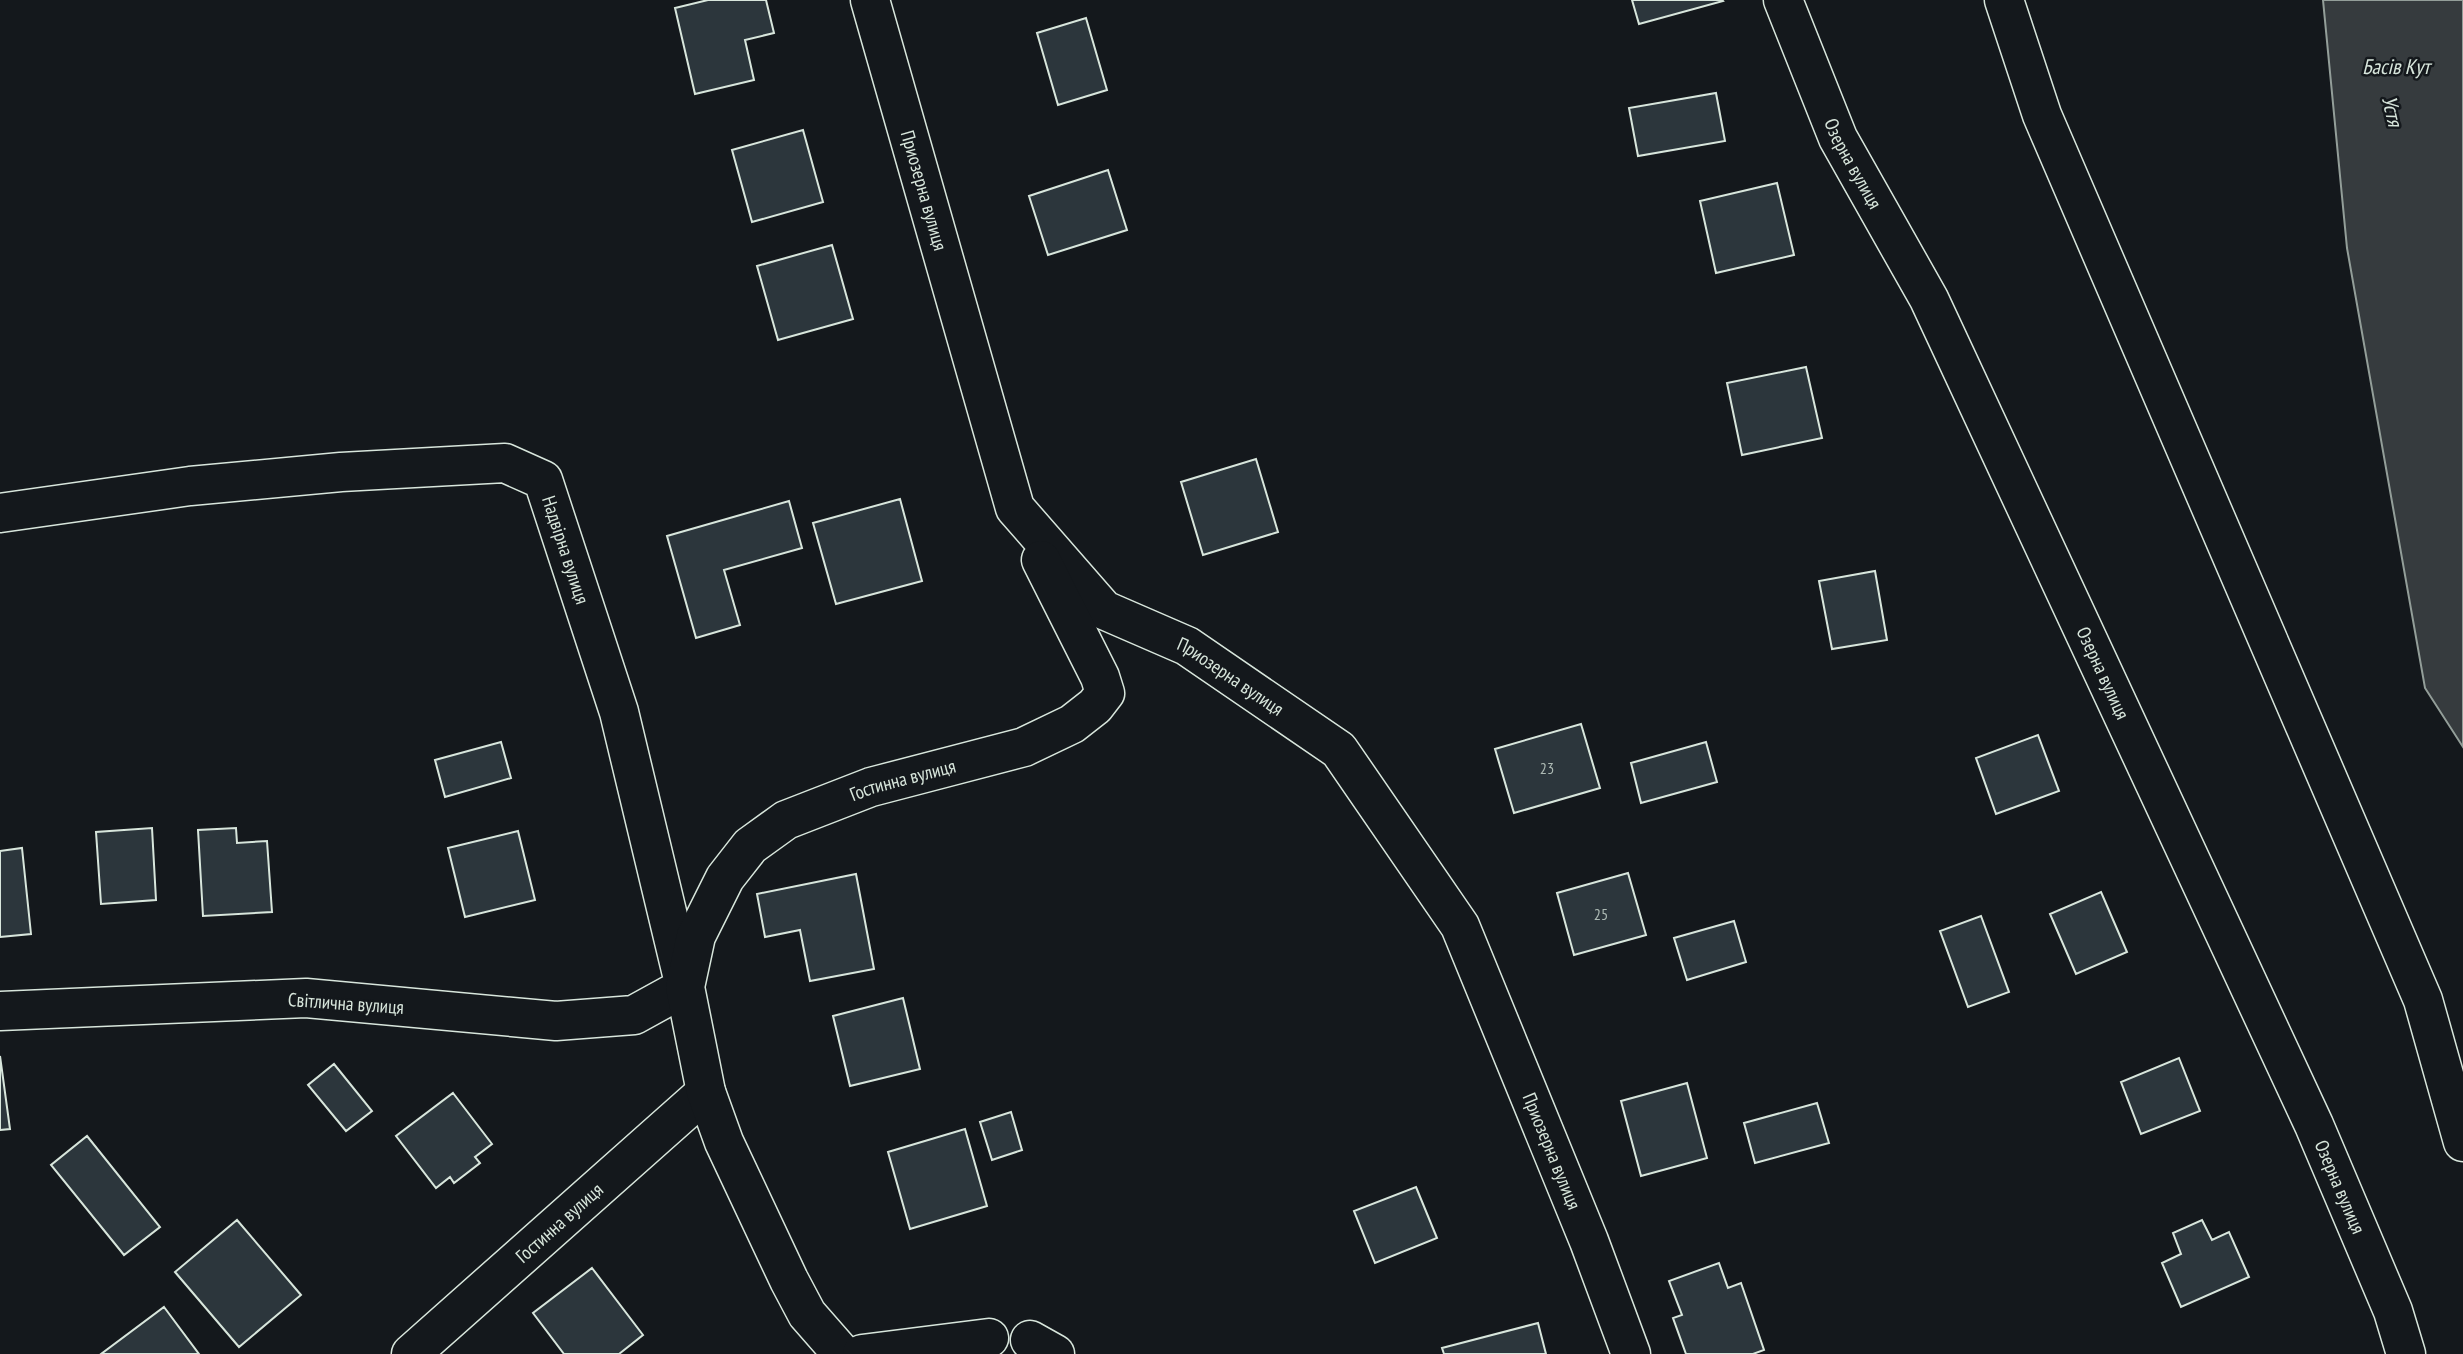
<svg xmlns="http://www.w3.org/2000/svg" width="2463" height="1354" font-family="'PT Sans Narrow',sans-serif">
  <rect width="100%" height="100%" fill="#14181c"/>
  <path fill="#363b3e" stroke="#939e99" stroke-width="2" d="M 2323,0 L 2463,0 L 2463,747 L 2425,688 L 2347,248 Z"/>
  <path fill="#2c363c" stroke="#d8e6dc" stroke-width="2" d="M 708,0 L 766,0 L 774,33 L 745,40 L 754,80 L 695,94 L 675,8 Z
    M 1632,0 L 1722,0 L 1723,1 L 1639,24 Z
    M 1086,18 L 1107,90 L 1058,105 L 1037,33 Z
    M 1716,93 L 1725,141 L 1638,156 L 1629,108 Z
    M 803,130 L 823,202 L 752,222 L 732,150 Z
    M 1108,170 L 1127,230 L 1048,255 L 1029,196 Z
    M 1777,183 L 1794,255 L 1716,273 L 1700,201 Z
    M 832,245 L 853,319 L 778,340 L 757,266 Z
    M 1806,367 L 1822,438 L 1742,455 L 1727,383 Z
    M 1256,459 L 1278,532 L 1203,555 L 1181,482 Z
    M 900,499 L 922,581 L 836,604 L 813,523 Z
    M 789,501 L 802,548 L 724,570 L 740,625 L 696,638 L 667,536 Z
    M 1875,571 L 1887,640 L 1832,649 L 1819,581 Z
    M 1581,724 L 1600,788 L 1514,813 L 1495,749 Z
    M 2038,735 L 2059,791 L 1996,814 L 1976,758 Z
    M 501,742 L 511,778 L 445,797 L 435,760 Z
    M 1706,742 L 1717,782 L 1641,803 L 1631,763 Z
    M 152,828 L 156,900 L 101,904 L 96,832 Z
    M 236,828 L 237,843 L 267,841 L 272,912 L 203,916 L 198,830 Z
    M 518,831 L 535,900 L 465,917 L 448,848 Z
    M 22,848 L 31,934 L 0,937 L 0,851 Z
    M 1628,873 L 1646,935 L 1574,955 L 1557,893 Z
    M 856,874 L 874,969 L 810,981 L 800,930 L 765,937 L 757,894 Z
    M 2101,892 L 2127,952 L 2076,974 L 2050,914 Z
    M 1981,916 L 2009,992 L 1968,1007 L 1940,931 Z
    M 1734,921 L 1746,962 L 1687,980 L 1674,938 Z
    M 903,998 L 920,1069 L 850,1086 L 833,1016 Z
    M 0,1056 L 10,1129 L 0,1130 Z
    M 2179,1058 L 2200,1111 L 2141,1134 L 2121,1082 Z
    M 334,1064 L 372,1111 L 346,1131 L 308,1085 Z
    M 1687,1083 L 1707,1158 L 1641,1176 L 1621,1101 Z
    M 453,1093 L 492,1144 L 475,1157 L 480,1163 L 454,1183 L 450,1177 L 436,1188 L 396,1136 Z
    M 1817,1103 L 1829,1143 L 1755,1163 L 1744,1123 Z
    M 1011,1112 L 1022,1150 L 992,1160 L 980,1122 Z
    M 965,1129 L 987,1206 L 910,1229 L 888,1152 Z
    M 87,1136 L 160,1227 L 124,1255 L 51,1165 Z
    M 1416,1187 L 1437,1238 L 1375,1263 L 1354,1211 Z
    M 237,1220 L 301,1295 L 239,1347 L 175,1272 Z
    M 2202,1220 L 2212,1240 L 2229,1232 L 2249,1277 L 2181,1307 L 2162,1263 L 2181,1254 L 2173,1233 Z
    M 1719,1263 L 1728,1288 L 1741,1283 L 1764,1350 L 1753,1354 L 1686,1354 L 1673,1318 L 1682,1315 L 1669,1281 Z
    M 592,1268 L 643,1335 L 619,1354 L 564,1354 L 533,1313 Z
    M 164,1307 L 199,1354 L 101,1354 Z
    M 1538,1323 L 1546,1354 L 1444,1354 L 1442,1348 Z"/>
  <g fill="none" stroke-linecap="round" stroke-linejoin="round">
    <defs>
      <g id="minor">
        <path id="s1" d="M 870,0 L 1015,508 L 1104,610 L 1187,646 L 1339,750 L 1460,926 L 1589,1241 L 1631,1354"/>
        <path id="s2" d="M 1783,0 L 1838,138 L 1929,299 L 2314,1125 L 2393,1311 L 2406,1354"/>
        <path d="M 2004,0 L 2042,115 L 2423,1000 L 2463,1142"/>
        <path id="s3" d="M 0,513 L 190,486 L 341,472 L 505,463 L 543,480 L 619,712 L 685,987 L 634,1015 L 556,1021 L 306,998 L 0,1011"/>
        <path d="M 1030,1340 L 1055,1354"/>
        <path id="s4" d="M 411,1354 L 706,1092"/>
        <path id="s5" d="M 842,1354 L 807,1314 L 789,1280 L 724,1142 L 706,1092 L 685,987 L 696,936 L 725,878 L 750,846 L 786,820 L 871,787 L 1024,747 L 1072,724 L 1095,706 L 1105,693 L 1100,677 L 1041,560"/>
        <path d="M 862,1354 L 989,1338"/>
      </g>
    </defs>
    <use href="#minor" stroke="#d8e6dc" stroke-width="41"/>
    <use href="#minor" stroke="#14181c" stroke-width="38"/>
  </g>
  <g text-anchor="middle" stroke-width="5" stroke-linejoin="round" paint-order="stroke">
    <g font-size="16" fill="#adbab4">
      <text x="1547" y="774">23</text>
      <text x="1601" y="920">25</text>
    </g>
    <g font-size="19" fill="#d8e6dc" stroke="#14181c">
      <text dy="7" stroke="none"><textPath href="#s2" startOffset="178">Озерна вулиця</textPath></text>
      <text dy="7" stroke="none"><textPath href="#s1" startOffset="198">Приозерна вулиця</textPath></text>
      <text dy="7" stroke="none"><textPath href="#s3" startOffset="623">Надвірна вулиця</textPath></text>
      <text dy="7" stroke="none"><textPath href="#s2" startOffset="746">Озерна вулиця</textPath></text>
      <text dy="7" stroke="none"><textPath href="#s1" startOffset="807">Приозерна вулиця</textPath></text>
      <text dy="7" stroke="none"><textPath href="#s5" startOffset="730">Гостинна вулиця</textPath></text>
      <text transform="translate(346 1003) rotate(4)" y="7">Світлична вулиця</text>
      <text dy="7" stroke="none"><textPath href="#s1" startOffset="1395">Приозерна вулиця</textPath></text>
      <text dy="7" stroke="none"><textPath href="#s2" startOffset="1312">Озерна вулиця</textPath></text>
      <text dy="7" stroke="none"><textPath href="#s4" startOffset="198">Гостинна вулиця</textPath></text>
    </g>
    <g font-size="21" font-style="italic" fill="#d8e6dc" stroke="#14181c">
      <text x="2396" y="74">Басів Кут</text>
      <text transform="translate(2392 111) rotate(77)" y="7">Устя</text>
    </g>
  </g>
</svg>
